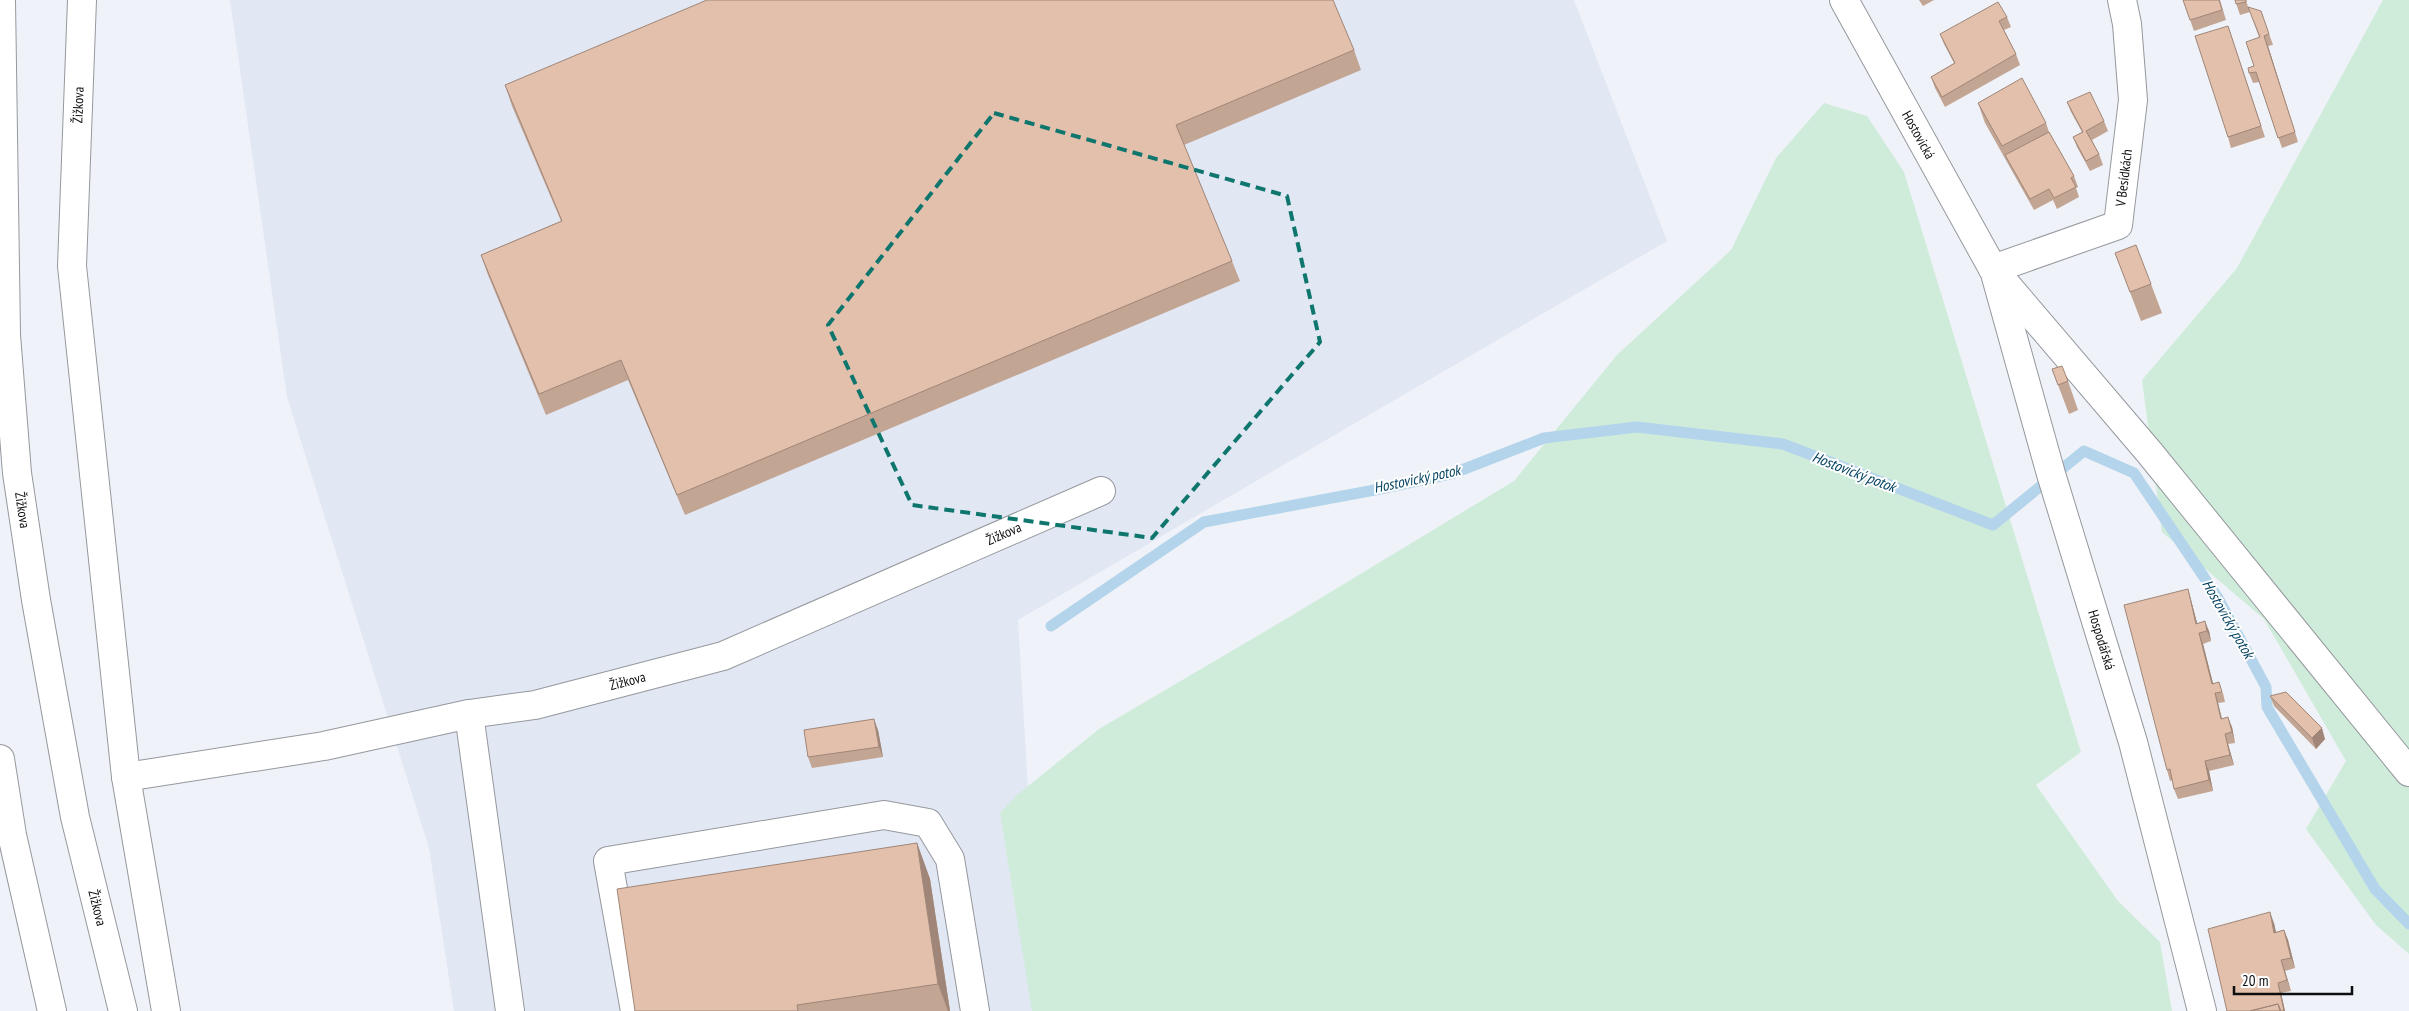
<svg xmlns="http://www.w3.org/2000/svg" width="2409" height="1011" font-family="'PT Sans Narrow',sans-serif">
  <rect width="100%" height="100%" fill="#eff2f8"/>
  <path fill="#e1e7f3" d="M 230,0 L 1574,0 L 1667,241 L 1018,620 L 1041,1011 L 454,1011 L 429,848 L 287,397 Z"/>
  <path fill="#cfecdb" d="M 2383,0 L 2409,0 L 2409,954 L 2376,925 L 2306,829 L 2346,761 L 2264,619 L 2162,532 L 2142,380 L 2237,268 Z
    M 1824,103 L 1867,116 L 1904,172 L 2081,752 L 2036,785 L 2118,901 L 2160,942 L 2172,1011 L 1032,1011 L 1000,813 L 1017,795 L 1099,729 L 1291,616 L 1514,481 L 1617,355 L 1731,250 L 1776,158 Z"/>
  <g fill="none" stroke-linecap="round" stroke-linejoin="round">
    <path stroke="#b3d4eb" stroke-width="11" d="M 1051,626 L 1204,522 L 1380,489 L 1454,473 L 1544,438 L 1637,427 L 1783,444 L 1993,525 L 2084,451 L 2134,473 L 2218,598 L 2266,687 L 2267,707 L 2375,889 L 2409,924"/>
    <defs>
      <g id="minor">
        <path d="M 82,0 L 72,266 L 126,777 L 166,1011"/>
        <path id="s1" d="M 1844,0 L 1993,269 L 2149,452 L 2409,772"/>
        <path id="s2" d="M 1993,269 L 2118,225 L 2133,100 L 2127,24 L 2122,0"/>
        <path id="s3" d="M 1996,277 L 2051,474 L 2133,742 L 2202,1011"/>
        <path d="M 469,714 L 510,1011"/>
        <path id="s4" d="M 126,777 L 324,746 L 469,714 L 535,705 L 723,656 L 1101,491"/>
        <path d="M 635,1011 L 608,861 L 884,815 L 928,823 L 950,859 L 975,1011"/>
      </g>
      <g id="major">
        <path id="s5" d="M 1,0 L 6,335 L 17,473 L 36,600 L 75,817 L 123,1011"/>
        <path d="M 0,759 L 12,835 L 52,1011"/>
      </g>
    </defs>
    <use href="#minor" stroke="#95989d" stroke-width="30"/>
    <use href="#major" stroke="#95989d" stroke-width="30"/>
    <use href="#minor" stroke="#fff" stroke-width="28"/>
    <use href="#major" stroke="#fff" stroke-width="28"/>
  </g>
  <path fill="#c3a594" d="M 1919,0 L 1934,0 L 1923,6 Z
    M 2183,0 L 2220,0 L 2226,20 L 2194,31 Z
    M 2235,0 L 2246,0 L 2248,7 L 2261,11 L 2273,45 L 2268,46 L 2298,142 L 2282,148 L 2259,82 L 2253,83 L 2249,73 L 2254,66 L 2259,37 L 2250,12 L 2240,15 Z
    M 2007,17 L 2011,27 L 2004,30 L 2016,54 L 2020,65 L 1945,107 L 1935,88 L 1931,77 L 1954,63 L 1944,44 L 1940,34 Z
    M 2228,26 L 2265,137 L 2231,148 L 2228,137 Z
    M 1354,50 L 1361,70 L 1184,145 L 1232,261 L 1240,281 L 685,515 L 628,380 L 546,415 L 488,275 L 481,255 L 561,221 L 512,106 L 505,85 Z
    M 2067,102 L 2104,121 L 2108,131 L 2092,140 L 2099,154 L 2103,165 L 2090,171 L 2077,147 L 2073,137 L 2082,132 L 2071,112 Z
    M 1978,103 L 2046,123 L 2049,132 L 2074,176 L 2078,187 L 2076,188 L 2079,197 L 2057,209 L 2053,200 L 2034,210 L 1985,123 Z
    M 2115,253 L 2151,284 L 2162,313 L 2141,321 Z
    M 2052,369 L 2068,381 L 2078,410 L 2069,414 Z
    M 2188,589 L 2191,600 L 2197,623 L 2209,631 L 2211,641 L 2203,644 L 2213,684 L 2223,693 L 2225,702 L 2218,703 L 2222,718 L 2232,727 L 2235,743 L 2228,744 L 2234,765 L 2209,771 L 2213,791 L 2178,799 L 2174,789 L 2173,780 L 2170,781 L 2167,770 Z
    M 2270,696 L 2325,739 L 2316,749 L 2274,706 Z
    M 878,730 L 883,757 L 812,768 L 808,757 Z
    M 917,843 L 930,879 L 950,1011 L 635,1011 Z
    M 2274,923 L 2276,932 L 2284,930 L 2288,940 L 2295,968 L 2285,971 L 2291,991 L 2281,993 L 2285,1011 L 2227,1011 Z"/>
  <path fill="#9f8678" d="M 2264,36 L 2268,46 L 2298,142 L 2295,132 Z
    M 2188,589 L 2191,600 L 2200,634 L 2196,624 Z
    M 2205,621 L 2209,631 L 2211,641 L 2207,631 Z
    M 2199,633 L 2203,644 L 2216,695 L 2212,684 Z
    M 2215,693 L 2218,703 L 2224,729 L 2221,719 Z
    M 2228,717 L 2232,727 L 2235,743 L 2232,732 Z
    M 874,719 L 878,730 L 883,757 L 879,747 Z
    M 2322,728 L 2325,739 L 2316,749 L 2312,738 Z
    M 2225,734 L 2228,744 L 2234,765 L 2230,755 Z
    M 2205,761 L 2209,771 L 2213,791 L 2209,780 Z
    M 917,843 L 930,879 L 950,1011 L 948,1011 L 938,984 Z
    M 2270,912 L 2274,923 L 2278,943 L 2274,933 Z
    M 2284,930 L 2288,940 L 2295,968 L 2291,958 Z
    M 2281,960 L 2285,971 L 2291,991 L 2287,980 Z
    M 2278,983 L 2281,993 L 2285,1011 L 2284,1011 Z"/>
  <path fill="#e3c0ac" stroke="#9f8678" d="M 707,0 L 1333,0 L 1354,50 L 1176,125 L 1232,261 L 677,495 L 621,360 L 539,394 L 481,255 L 562,221 L 505,85 Z
    M 2183,0 L 2219,0 L 2222,10 L 2190,20 Z
    M 2235,0 L 2246,0 L 2246,2 L 2236,4 Z
    M 1998,2 L 2007,17 L 1999,21 L 2016,54 L 1942,97 L 1931,77 L 1955,63 L 1940,34 Z
    M 2248,7 L 2261,11 L 2269,34 L 2264,36 L 2295,132 L 2278,138 L 2256,72 L 2249,73 L 2248,68 L 2254,66 L 2246,42 L 2260,37 Z
    M 2228,26 L 2261,126 L 2228,137 L 2195,36 Z
    M 2022,78 L 2046,123 L 2002,146 L 1978,103 Z
    M 2090,92 L 2104,121 L 2086,131 L 2099,154 L 2086,161 L 2073,137 L 2083,132 L 2067,102 Z
    M 2049,132 L 2074,176 L 2071,178 L 2076,187 L 2054,198 L 2049,189 L 2030,199 L 2005,155 Z
    M 2136,245 L 2151,284 L 2130,292 L 2115,253 Z
    M 2062,366 L 2068,381 L 2058,385 L 2052,369 Z
    M 2188,589 L 2196,624 L 2205,621 L 2207,631 L 2199,633 L 2212,684 L 2219,682 L 2222,692 L 2215,693 L 2221,719 L 2228,717 L 2232,732 L 2225,734 L 2230,755 L 2205,761 L 2209,780 L 2174,789 L 2170,769 L 2167,770 L 2124,605 Z
    M 2286,692 L 2322,728 L 2312,738 L 2270,696 Z
    M 874,719 L 879,747 L 808,757 L 804,730 Z
    M 917,843 L 938,984 L 797,1005 L 798,1011 L 635,1011 L 617,889 Z
    M 2270,912 L 2274,933 L 2284,930 L 2291,958 L 2281,960 L 2287,980 L 2278,983 L 2284,1011 L 2281,1011 L 2278,1004 L 2250,1011 L 2227,1011 L 2208,929 Z
    M 2278,1004 L 2280,1011 L 2250,1011 Z"/>
  <path fill="none" stroke="#0f766e" stroke-width="4" stroke-dasharray="10 6" stroke-linejoin="round" d="M 994,113 L 1287,196 L 1320,342 L 1152,538 L 912,505 L 828,325 Z"/>
  <g text-anchor="middle" stroke-width="4" stroke-linejoin="round" paint-order="stroke">
    <g font-size="14" fill="#0d0e0f" stroke="#fff">
      <text transform="translate(78 105) rotate(-88)" y="5">Žižkova</text>
      <text dy="5" stroke="none"><textPath href="#s1" startOffset="154">Hostovická</textPath></text>
      <text dy="5" stroke="none"><textPath href="#s2" startOffset="180">V Besídkách</textPath></text>
      <text dy="5" stroke="none"><textPath href="#s5" startOffset="511">Žižkova</textPath></text>
      <text dy="5" stroke="none"><textPath href="#s4" startOffset="916">Žižkova</textPath></text>
      <text dy="5" stroke="none"><textPath href="#s3" startOffset="378">Hospodářská</textPath></text>
      <text dy="5" stroke="none"><textPath href="#s4" startOffset="511">Žižkova</textPath></text>
      <text dy="5" stroke="none"><textPath href="#s5" startOffset="916">Žižkova</textPath></text>
    </g>
    <g font-size="15" font-style="italic" fill="#054362" stroke="#fff">
      <text transform="translate(1854 472) rotate(21)" y="5">Hostovický potok</text>
      <text transform="translate(1417 479) rotate(-12)" y="5">Hostovický potok</text>
      <text transform="translate(2228 619) rotate(60)" y="5">Hostovický potok</text>
    </g>
  </g>
  <path d="M2234 986v8h118v-8" fill="none" stroke="#0d0e0f" stroke-width="2.5"/>
  <text x="2242" y="986" font-size="15" fill="#0d0e0f" stroke="#ffffff" stroke-width="4" paint-order="stroke">20 m</text>
</svg>
